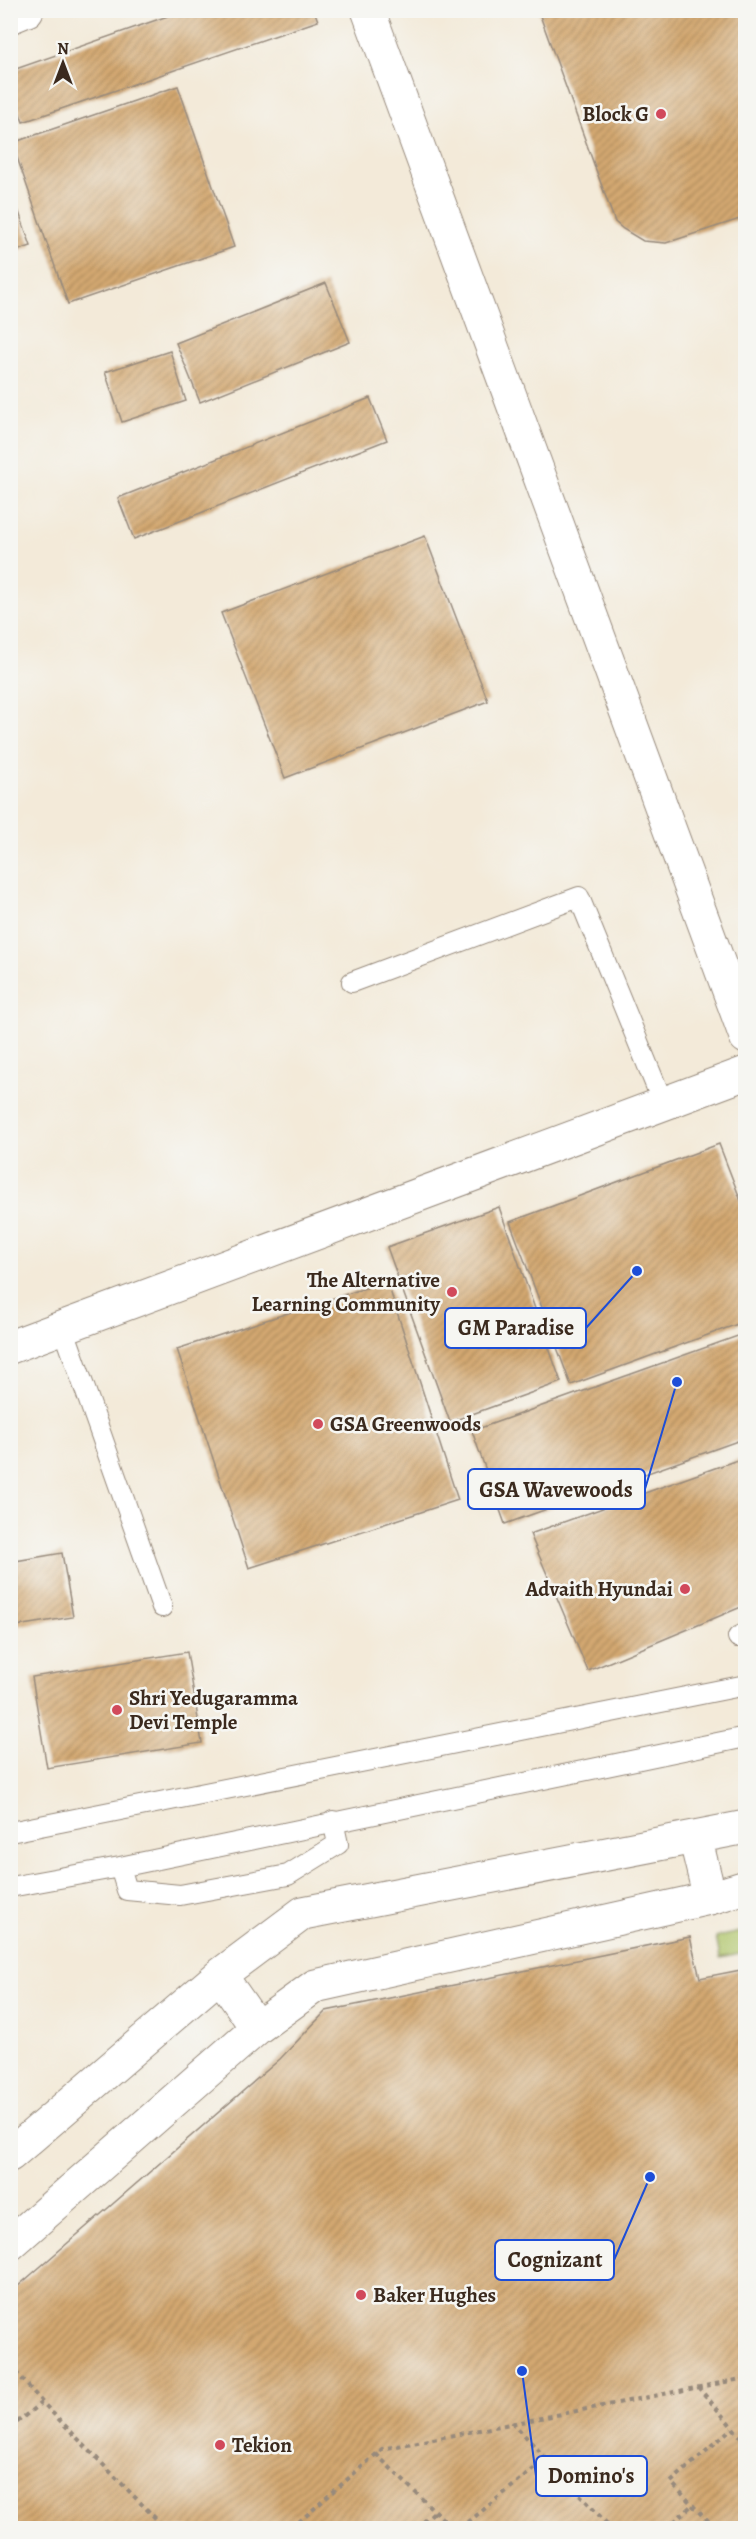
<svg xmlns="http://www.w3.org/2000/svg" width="756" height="2539" font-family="Alegreya,serif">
  <defs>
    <pattern id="grass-tufts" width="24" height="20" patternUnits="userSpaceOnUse" patternTransform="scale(1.5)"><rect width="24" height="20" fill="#aec468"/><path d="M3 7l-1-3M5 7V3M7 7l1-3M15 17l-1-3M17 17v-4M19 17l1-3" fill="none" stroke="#8f9f55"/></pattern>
    <pattern id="building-hatch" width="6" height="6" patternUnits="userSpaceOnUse" patternTransform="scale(1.5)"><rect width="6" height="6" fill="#d3a871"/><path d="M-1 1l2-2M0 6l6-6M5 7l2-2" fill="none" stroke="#ac895c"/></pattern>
  </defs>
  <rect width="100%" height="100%" fill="#f6f6f2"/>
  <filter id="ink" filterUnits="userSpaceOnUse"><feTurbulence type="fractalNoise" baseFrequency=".0167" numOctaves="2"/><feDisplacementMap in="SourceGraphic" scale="12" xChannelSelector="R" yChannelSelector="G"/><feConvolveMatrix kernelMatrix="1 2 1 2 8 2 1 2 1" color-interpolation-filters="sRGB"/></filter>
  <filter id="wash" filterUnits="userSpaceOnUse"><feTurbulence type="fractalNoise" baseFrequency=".008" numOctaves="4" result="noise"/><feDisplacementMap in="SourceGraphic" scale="24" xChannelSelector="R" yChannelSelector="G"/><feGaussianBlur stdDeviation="1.35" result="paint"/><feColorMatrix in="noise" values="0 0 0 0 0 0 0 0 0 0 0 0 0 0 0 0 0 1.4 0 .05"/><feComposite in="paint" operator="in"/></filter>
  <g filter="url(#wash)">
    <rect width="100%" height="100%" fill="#f3ead9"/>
    <path fill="url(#grass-tufts)" stroke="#747743" stroke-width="1.5" d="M 745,1931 L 745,1953 L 720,1958 L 716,1937 Z"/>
    <g id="blocks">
      <path fill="url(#building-hatch)" d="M 185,10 L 314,10 L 318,21 L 23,122 L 10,87 L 10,71 Z
        M 538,10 L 746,10 L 746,217 L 666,243 L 643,241 L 623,229 L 615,222 Z
        M 178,86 L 234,247 L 68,304 L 12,143 Z
        M 10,187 L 31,246 L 10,253 Z
        M 326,283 L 350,342 L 200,402 L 176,343 Z
        M 170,351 L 186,401 L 122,422 L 105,372 Z
        M 370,398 L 387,440 L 134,539 L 118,498 Z
        M 425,536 L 488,701 L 285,778 L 221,613 Z
        M 719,1144 L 746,1214 L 746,1321 L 571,1385 L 510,1222 Z
        M 499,1207 L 561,1382 L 450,1422 L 387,1247 Z
        M 387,1281 L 458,1500 L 249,1568 L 177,1349 Z
        M 746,1333 L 746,1438 L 505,1524 L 472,1431 Z
        M 743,1458 L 746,1464 L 746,1605 L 588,1671 L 530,1534 Z
        M 62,1553 L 73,1617 L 10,1627 L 10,1562 Z
        M 187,1652 L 202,1743 L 47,1768 L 32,1677 Z
        M 690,1937 L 700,1978 L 746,1969 L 746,2528 L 10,2528 L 10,2293 L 280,2059 L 326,2011 Z"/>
    </g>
  </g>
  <g filter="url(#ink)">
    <use href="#blocks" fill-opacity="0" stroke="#978a7c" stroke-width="1.5"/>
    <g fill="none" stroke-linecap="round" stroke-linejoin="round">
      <defs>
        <path id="service" d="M 352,982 L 579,897 L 663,1103
          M 63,1327 L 162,1607
          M 738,1637 L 746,1633
          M 10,1832 L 746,1685
          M 120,1867 L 127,1890 L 180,1895 L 288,1875 L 338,1844 L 333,1821
          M 10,1887 L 120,1867 L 746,1737"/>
        <path id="minor" d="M 695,1837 L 710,1898
          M 220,1975 L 257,2028
          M 10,2155 L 220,1975 L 303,1913 L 746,1827
          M 10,2244 L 257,2028 L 315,1986 L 710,1898 L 746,1887"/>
        <path id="tertiary" d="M 368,10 L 746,1037
          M 10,17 L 27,10
          M 10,1347 L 746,1073"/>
      </defs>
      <use href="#service" stroke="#978a7c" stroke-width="22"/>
      <use href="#minor" stroke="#978a7c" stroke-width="35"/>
      <use href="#tertiary" stroke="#978a7c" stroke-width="35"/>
      <path stroke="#978a7c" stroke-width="4" stroke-dasharray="4.5 4.5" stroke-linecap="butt" d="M 10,2365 L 42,2402 L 165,2528
        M 698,2387 L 746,2443
        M 512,2422 L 611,2528
        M 10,2428 L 42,2402
        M 376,2454 L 452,2528
        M 292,2528 L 382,2449 L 746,2378
        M 417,2528 L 434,2512
        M 461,2528 L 546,2459
        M 667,2528 L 692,2505
        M 714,2528 L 671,2482 L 732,2428"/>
      <use href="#service" stroke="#fff" stroke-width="20"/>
      <use href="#minor" stroke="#fff" stroke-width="33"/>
      <use href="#tertiary" stroke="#fff" stroke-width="33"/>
    </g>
  </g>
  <g fill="#d1495b" stroke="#f6f6f2" stroke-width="2">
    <circle cx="661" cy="114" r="6"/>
    <circle cx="452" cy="1292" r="6"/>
    <circle cx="318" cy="1424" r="6"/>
    <circle cx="685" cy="1589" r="6"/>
    <circle cx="117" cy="1710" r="6"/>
    <circle cx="361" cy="2295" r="6"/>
    <circle cx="220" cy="2445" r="6"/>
  </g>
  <g text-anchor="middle" stroke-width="5" stroke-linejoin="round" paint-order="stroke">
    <g font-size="21" font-weight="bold" fill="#3b2a1e" stroke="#f6f6f2" text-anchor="start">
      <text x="649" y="121" text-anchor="end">Block G</text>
      <text x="440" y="1287" text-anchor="end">The Alternative<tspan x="440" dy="24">Learning Community</tspan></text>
      <text x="330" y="1431">GSA Greenwoods</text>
      <text x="673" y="1596" text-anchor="end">Advaith Hyundai</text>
      <text x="129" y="1705">Shri Yedugaramma<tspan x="129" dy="24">Devi Temple</tspan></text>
      <text x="373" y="2302">Baker Hughes</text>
      <text x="232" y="2452">Tekion</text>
    </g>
  </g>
  <path fill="none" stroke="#1d4ed8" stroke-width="2" d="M637 1271L586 1328M677 1382L645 1489M650 2177L614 2260M522 2371L536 2476"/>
  <g fill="#1d4ed8" stroke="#f6f6f2" stroke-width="2">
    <circle cx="637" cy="1271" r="6"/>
    <circle cx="677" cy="1382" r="6"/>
    <circle cx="650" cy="2177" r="6"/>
    <circle cx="522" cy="2371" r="6"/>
  </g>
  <g fill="#f6f6f2" stroke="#1d4ed8" stroke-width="2">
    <rect x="445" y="1308" width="141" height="40" rx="6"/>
    <rect x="468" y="1469" width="177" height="40" rx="6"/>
    <rect x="495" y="2240" width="119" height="40" rx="6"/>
    <rect x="536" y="2456" width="111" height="40" rx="6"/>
  </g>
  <g font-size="22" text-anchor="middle" font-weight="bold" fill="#3b2a1e">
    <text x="516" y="1335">GM Paradise</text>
    <text x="556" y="1497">GSA Wavewoods</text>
    <text x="555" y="2267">Cognizant</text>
    <text x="591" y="2483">Domino's</text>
  </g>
  <rect width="756" height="2539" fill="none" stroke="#f6f6f2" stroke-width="36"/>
  <g transform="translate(63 63)" stroke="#f6f6f2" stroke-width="4.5" paint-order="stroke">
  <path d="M0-4.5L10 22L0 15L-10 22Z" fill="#3b2a1e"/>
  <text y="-9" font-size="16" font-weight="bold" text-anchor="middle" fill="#3b2a1e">N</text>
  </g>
</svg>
